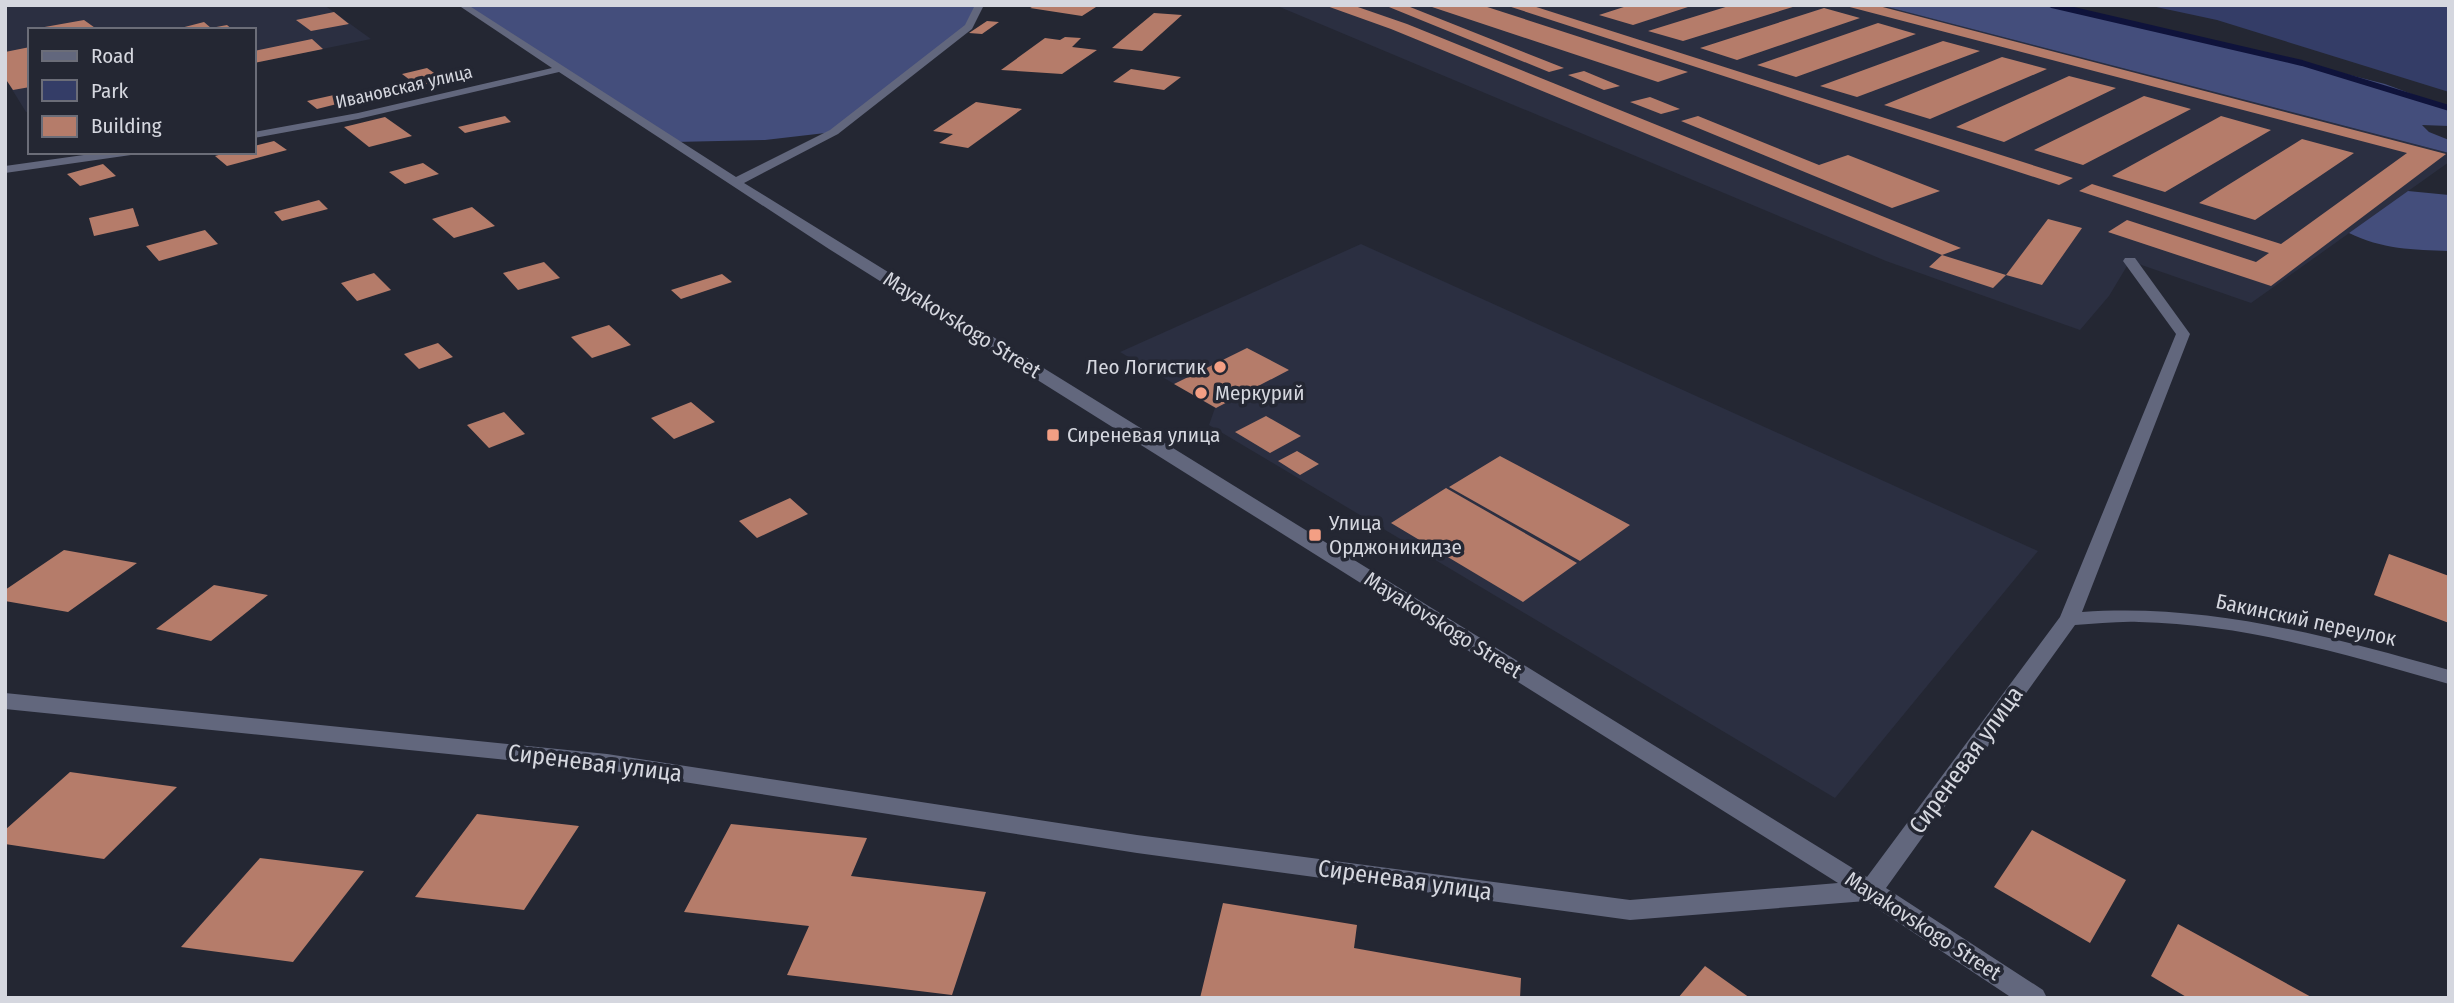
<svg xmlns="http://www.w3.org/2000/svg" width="2454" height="1003" font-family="'Fira Sans Condensed',sans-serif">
  <rect width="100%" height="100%" fill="#242733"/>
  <path fill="#2b2f41" d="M 5,5 L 324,5 L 371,39 L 254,63 L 254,30 L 30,30 L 30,111 L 26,112 L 5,78 Z
    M 1275,5 L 1880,5 L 2449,153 L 2449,162 L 2251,303 L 2130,261 L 2109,296 L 2080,330 L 1886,261 Z
    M 1361,244 L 2038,551 L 1835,798 L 1209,425 L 1215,408 L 1120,352 Z"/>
  <path fill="#343d67" d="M 2147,5 L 2449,5 L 2449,92 L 2217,20 Z"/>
  <path fill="#444e7c" d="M 462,5 L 980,5 L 969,27 L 834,132 L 765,140 L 674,142 Z
    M 1880,5 L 2052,5 L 2322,68 L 2385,84 L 2449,108 L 2449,126 L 2422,125 L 2429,132 L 2449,140 L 2449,153 Z
    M 2408,191 L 2449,195 L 2449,251 C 2414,250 2381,249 2349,233 Z"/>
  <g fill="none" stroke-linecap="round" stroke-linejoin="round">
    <path stroke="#0f133b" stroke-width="6" d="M 2052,5 L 2302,63 L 2449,108"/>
  </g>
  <path fill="#b57c6a" d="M 1036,5 L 1082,5 L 1096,7 L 1082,16 L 1030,8 Z
    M 1324,5 L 1352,5 L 1407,24 L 1961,248 L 1942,255 L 1391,29 Z
    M 1384,5 L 1405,5 L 1564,68 L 1549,72 Z
    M 1481,5 L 1688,72 L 1658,82 L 1429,6 Z
    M 1505,5 L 1530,5 L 2073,178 L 2059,185 Z
    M 1630,5 L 1691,5 L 1691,6 L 1633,25 L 1599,15 Z
    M 1732,5 L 1796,6 L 1683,41 L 1648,31 Z
    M 1842,5 L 1875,5 L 2446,154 L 2271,286 L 2108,232 L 2127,220 L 2256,262 L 2269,253 L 2079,191 L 2092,184 L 2281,244 L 2407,153 Z
    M 1824,8 L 1860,18 L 1737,60 L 1700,48 Z
    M 334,12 L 349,24 L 311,31 L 296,20 Z
    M 1154,13 L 1182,15 L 1142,51 L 1112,48 Z
    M 84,20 L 98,30 L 39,30 L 39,28 Z
    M 987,21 L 999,22 L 982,34 L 969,33 Z
    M 204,22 L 211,28 L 227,25 L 233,30 L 173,30 Z
    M 1878,23 L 1916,34 L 1796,77 L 1757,65 Z
    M 1065,37 L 1081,38 L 1072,47 L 1097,50 L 1062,74 L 1001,70 L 1045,38 L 1060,40 Z
    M 312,39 L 323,49 L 254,63 L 254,51 Z
    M 1943,41 L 1980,51 L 1857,97 L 1820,86 Z
    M 30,47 L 30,87 L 13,90 L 5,78 L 5,52 Z
    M 2002,57 L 2047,69 L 1930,119 L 1884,105 Z
    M 427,68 L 444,80 L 418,86 L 402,74 Z
    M 1131,69 L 1181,77 L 1164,90 L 1113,82 Z
    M 1584,71 L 1620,86 L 1604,90 L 1568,75 Z
    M 2069,76 L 2116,88 L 2004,142 L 1956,127 Z
    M 334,95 L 345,102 L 317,109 L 307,101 Z
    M 2144,96 L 2191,109 L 2083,165 L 2034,150 Z
    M 1650,97 L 1680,109 L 1661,114 L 1630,102 Z
    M 976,102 L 1022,109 L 968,148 L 939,143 L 953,134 L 933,131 Z
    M 505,116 L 511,122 L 465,133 L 458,127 Z
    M 1698,116 L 1819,165 L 1848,155 L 1940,191 L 1892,208 L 1681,121 Z
    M 2221,116 L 2271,130 L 2165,192 L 2112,176 Z
    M 385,117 L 412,136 L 369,147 L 344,127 Z
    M 2302,139 L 2354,153 L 2255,220 L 2199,203 Z
    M 274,141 L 287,150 L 227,166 L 215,156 L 229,152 L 254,152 L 254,146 Z
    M 423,163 L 439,174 L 405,184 L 389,172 Z
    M 103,164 L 116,176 L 80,186 L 67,174 Z
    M 319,200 L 328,209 L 282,221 L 274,212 Z
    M 472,207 L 495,226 L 454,238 L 432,219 Z
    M 133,208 L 139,226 L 94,236 L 89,218 Z
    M 2048,219 L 2082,228 L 2042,285 L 2006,275 Z
    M 205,230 L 218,244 L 159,261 L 146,246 Z
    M 1942,255 L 2006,275 L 1993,288 L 1929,267 Z
    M 544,262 L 560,278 L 518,290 L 503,273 Z
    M 374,273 L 391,290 L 357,301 L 341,283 Z
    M 722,274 L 732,282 L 681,299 L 671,290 Z
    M 609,325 L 631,345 L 592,358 L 571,337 Z
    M 438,343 L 453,357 L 419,369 L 404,354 Z
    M 1247,348 L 1289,370 L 1216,408 L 1174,384 Z
    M 691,402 L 715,422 L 674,439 L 651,418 Z
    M 504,412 L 525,434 L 489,448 L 467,425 Z
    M 1266,416 L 1301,436 L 1270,453 L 1235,432 Z
    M 1297,451 L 1319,464 L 1300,475 L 1278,461 Z
    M 1500,456 L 1630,525 L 1580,561 L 1449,487 Z
    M 1446,488 L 1577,563 L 1523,602 L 1391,523 Z
    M 790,498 L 808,514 L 757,538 L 739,521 Z
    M 64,550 L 137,563 L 68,612 L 5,601 L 5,590 Z
    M 2389,554 L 2449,576 L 2449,623 L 2374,595 Z
    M 214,585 L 268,595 L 211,641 L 156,629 Z
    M 70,772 L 177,787 L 104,859 L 5,844 L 5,830 Z
    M 477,814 L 579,826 L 524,910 L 415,897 Z
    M 731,824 L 867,838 L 851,876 L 986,892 L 952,995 L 787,975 L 809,926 L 684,912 Z
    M 2032,830 L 2126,880 L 2090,943 L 1994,887 Z
    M 260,858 L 364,871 L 293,962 L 181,947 Z
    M 1223,903 L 1357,925 L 1354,948 L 1521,978 L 1520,998 L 1200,998 Z
    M 2178,924 L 2313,998 L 2188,998 L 2151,976 Z
    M 1705,966 L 1750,998 L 1678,998 Z"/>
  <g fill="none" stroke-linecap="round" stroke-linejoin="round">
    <path fill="#62677d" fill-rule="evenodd" d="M 458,5 L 468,5 L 736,177 L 830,130 L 965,25 L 975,5 L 984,5 L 972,29 L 838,134 L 744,183 L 1867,877 L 2060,617 L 2176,334 L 2123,261 L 2125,258 L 2135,258 L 2190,334 L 2082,612 C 2208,603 2328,636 2449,670 L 2449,684 C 2348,655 2245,624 2139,622 C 2118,621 2096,624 2075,625 L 1886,888 L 2043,990 L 2047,998 L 2012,998 L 1866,901 L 1630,920 L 1137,853 L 607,770 L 5,709 L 5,693 L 607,754 L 1137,835 L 1630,900 L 1838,883 L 829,249 L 559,72 L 358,119 L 254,138 L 254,132 L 358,113 L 552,68 Z
      M 105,152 L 137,152 L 131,155 L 5,173 L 5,166 Z"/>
  </g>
  <g fill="#f39f84" stroke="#242733" stroke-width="2.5">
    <circle cx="1220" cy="367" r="7"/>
    <circle cx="1201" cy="393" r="7"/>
    <rect x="1046" y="428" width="14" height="14" rx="3.5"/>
    <rect x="1308" y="528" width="14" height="14" rx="3.5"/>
  </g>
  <g text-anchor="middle" stroke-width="7" stroke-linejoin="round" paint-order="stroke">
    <g font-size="18" fill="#d5d7df" stroke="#242733">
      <text transform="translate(404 87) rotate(-13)" y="6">Ивановская улица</text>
    </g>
    <g font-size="21" fill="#d5d7df" stroke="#242733">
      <text transform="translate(962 325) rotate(32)" y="7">Mayakovskogo Street</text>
      <text transform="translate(2306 620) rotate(12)" y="7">Бакинский переулок</text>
      <text transform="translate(1443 625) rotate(32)" y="7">Mayakovskogo Street</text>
      <text transform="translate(1923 926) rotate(33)" y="7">Mayakovskogo Street</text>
    </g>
    <g font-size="21" fill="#d5d7df" stroke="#242733" text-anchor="start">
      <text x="1206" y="374" text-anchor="end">Лео Логистик</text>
      <text x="1215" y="400">Меркурий</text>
      <text x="1067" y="442">Сиреневая улица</text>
      <text x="1329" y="530">Улица<tspan x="1329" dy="24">Орджоникидзе</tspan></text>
    </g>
    <g font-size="24" fill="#d5d7df" stroke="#242733">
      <text transform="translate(1966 760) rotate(-54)" y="8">Сиреневая улица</text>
      <text transform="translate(595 763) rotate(7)" y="8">Сиреневая улица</text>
      <text transform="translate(1405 880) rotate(8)" y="8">Сиреневая улица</text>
    </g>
  </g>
  <rect width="2454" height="1003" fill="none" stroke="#d5d7df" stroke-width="14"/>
  <rect x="28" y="28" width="228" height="126" fill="#242733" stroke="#6b6d78" stroke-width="2"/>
  <rect x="42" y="51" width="35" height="10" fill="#62677d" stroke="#6b6d78" stroke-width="2"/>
  <text x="91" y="63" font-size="21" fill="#d5d7df">Road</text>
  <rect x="42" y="80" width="35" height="21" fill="#343d67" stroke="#6b6d78" stroke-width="2"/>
  <text x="91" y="98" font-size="21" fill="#d5d7df">Park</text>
  <rect x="42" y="116" width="35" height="21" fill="#b57c6a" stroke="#6b6d78" stroke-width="2"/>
  <text x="91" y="133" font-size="21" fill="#d5d7df">Building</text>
</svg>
